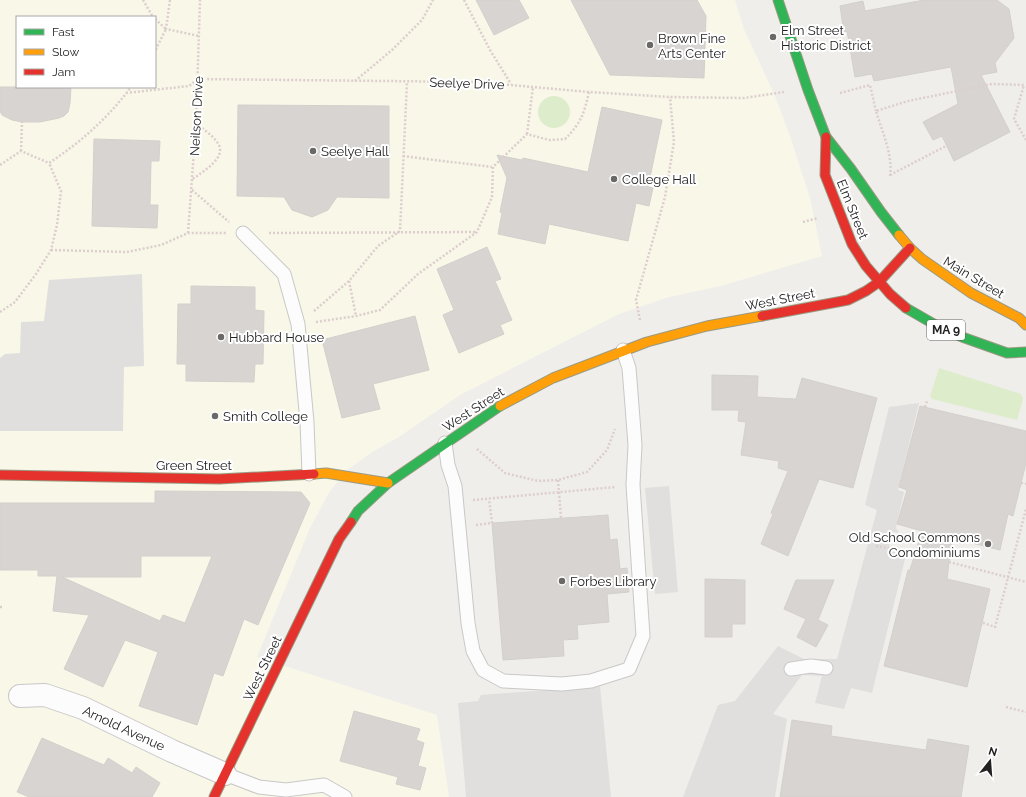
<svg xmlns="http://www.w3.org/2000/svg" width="1026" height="797" font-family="Raleway,sans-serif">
  <rect width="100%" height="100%" fill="#f0eeeb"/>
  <path fill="#f8f7e8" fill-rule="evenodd" d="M 0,0 L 735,0 L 744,29 L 775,96 L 790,136 L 810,198 L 822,256 L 721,286 L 669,297 L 619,314 L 460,395 L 399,437 L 374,451 L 347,470 L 330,491 L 310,528 L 257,657 L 437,715 L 449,797 L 0,797 ZM 17,17 L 155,17 L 155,87 L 17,87 Z"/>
  <path fill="#ddeccb" d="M538 112a16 16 0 1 1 32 0a16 16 0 1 1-32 0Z
    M 939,368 L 1021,394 L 1023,399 L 1017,420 L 932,399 L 930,396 Z"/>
  <path fill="#e0dfde" d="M 142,274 L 144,366 L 124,367 L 123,431 L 0,431 L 0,358 L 5,354 L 20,353 L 21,322 L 44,321 L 49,280 Z
    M 919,403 L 898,490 L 904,492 L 896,528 L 899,533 L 890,531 L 889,551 L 906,555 L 872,693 L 851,688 L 844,709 L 815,703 L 822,676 L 802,675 L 773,714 L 787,719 L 775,797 L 683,797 L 718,705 L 735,701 L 778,646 L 804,659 L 837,659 L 877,510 L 865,505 L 889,407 Z
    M 669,486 L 678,592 L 655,594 L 645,488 Z
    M 600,686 L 611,797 L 466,797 L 458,703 L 478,701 L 481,695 Z"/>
  <path fill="#d7d4d2" stroke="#d3d0cc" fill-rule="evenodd" d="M 476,0 L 519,0 L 529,18 L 494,35 Z
    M 571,0 L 697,0 L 706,16 L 704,78 L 610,75 Z
    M 924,0 L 997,0 L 1009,9 L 1014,38 L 995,63 L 997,72 L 981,75 L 1010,132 L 954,161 L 942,136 L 933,140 L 923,122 L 958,104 L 951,67 L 874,81 L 872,74 L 855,77 L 847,31 L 844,32 L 840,6 L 863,1 L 865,11 Z
    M 0,87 L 71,87 L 70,103 L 68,112 L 64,116 L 59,118 L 40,122 L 22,122 L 12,120 L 2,115 L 0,111 Z
    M 238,105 L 389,106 L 389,198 L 337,197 L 328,210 L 312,217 L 292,210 L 284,197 L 237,196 Z
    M 602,107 L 662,120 L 648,187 L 653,188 L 649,206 L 636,203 L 628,241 L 549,224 L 545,244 L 498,234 L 502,213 L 500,212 L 507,178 L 497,155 L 522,160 L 523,158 L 588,172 Z
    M 94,139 L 160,141 L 159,161 L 151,161 L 150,205 L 158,205 L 157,228 L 92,226 Z
    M 487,247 L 501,279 L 495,281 L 512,320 L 500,325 L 504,334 L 459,353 L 443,315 L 454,310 L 437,269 Z
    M 191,286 L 255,287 L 255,310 L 264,311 L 263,364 L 255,364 L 254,382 L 186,381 L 186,364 L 177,364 L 178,304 L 191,304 Z
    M 415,316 L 429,370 L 373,384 L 380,409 L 342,418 L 322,340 Z
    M 712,375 L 758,376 L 757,397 L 796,399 L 802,378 L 877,398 L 853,488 L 819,479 L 788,556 L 761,544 L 773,514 L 771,513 L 788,471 L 778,468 L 779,461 L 741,455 L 746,422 L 738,421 L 739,410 L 712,410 Z
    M 920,406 L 1026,431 L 1026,463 L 1013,516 L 1008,514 L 1000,550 L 952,538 L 947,579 L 990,589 L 967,687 L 884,666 L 908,570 L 910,570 L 922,531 L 897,524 L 907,490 L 899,487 Z
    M 155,491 L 301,492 L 310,503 L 258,625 L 244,619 L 223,676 L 214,673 L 197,725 L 139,706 L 158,652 L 125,640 L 103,687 L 64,669 L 89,615 L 53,611 L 57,576 L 38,576 L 38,570 L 0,570 L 0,503 L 155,503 ZM 141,556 L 212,556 L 185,623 L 163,615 L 160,621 L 62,577 L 141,577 Z
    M 608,515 L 610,540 L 617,539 L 620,569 L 627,568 L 629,592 L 607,594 L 609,622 L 577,625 L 578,639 L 563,640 L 564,656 L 503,660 L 492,523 Z
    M 705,579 L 745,580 L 745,624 L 732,624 L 732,637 L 705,637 Z
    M 796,580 L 834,580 L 818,620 L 828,625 L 816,647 L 797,637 L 806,619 L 784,609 Z
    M 354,711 L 420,729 L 416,740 L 424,743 L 418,766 L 426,768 L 420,790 L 396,784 L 398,777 L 340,761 Z
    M 792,720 L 832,726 L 831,736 L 926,750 L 928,739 L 969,746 L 961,797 L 780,797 Z
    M 42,738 L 104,765 L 108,758 L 132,773 L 136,767 L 160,783 L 152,797 L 29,797 L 17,792 Z"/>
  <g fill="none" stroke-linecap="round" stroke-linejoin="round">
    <defs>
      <path id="lane" d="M 243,233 L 284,274 L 298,324 L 307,422 L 309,474
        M 445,443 L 448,465 L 455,486 L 468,623 L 473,651 L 483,670 L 503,681 L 562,684 L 591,681 L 629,669 L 643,636 L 633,485 L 635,445 L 631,393 L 629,368 L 623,350
        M 791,669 L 811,666 L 826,668
        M 225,774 L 259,787 L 286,790 L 324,785 L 345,797"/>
      <path id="street" d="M 20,696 L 45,695 L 83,708 L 172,751 L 225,774"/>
      <path id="fast" d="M 778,0 L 808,90 L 826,137 L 851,169 L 881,212 L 899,235
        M 906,308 L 939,327 L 962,337 L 1007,353 L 1026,352
        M 351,522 L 358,511 L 388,483 L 500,406"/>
      <path id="slow" d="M 899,235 L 910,248 L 922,259 L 971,293 L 1019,318 L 1026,325
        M 500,406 L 553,378 L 647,342 L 707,326 L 762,316
        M 314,474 L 326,473 L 388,483"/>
      <path id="jam" d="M 826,137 L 825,175 L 852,244 L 866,266 L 890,294 L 906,308
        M 762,316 L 848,300 L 866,291 L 879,282 L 910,248
        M 0,475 L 219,479 L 314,474
        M 214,797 L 339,539 L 351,522"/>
    </defs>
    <use href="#lane" stroke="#c9c8c7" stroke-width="15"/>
    <use href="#street" stroke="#c9c8c7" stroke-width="24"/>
    <use href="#fast" stroke="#999a82" stroke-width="11"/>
    <use href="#slow" stroke="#999a82" stroke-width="11"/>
    <use href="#jam" stroke="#999a82" stroke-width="11"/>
    <path stroke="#dccecd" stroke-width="2.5" stroke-dasharray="2 2" stroke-linecap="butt" d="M 143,0 L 153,17
      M 170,0 L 166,29 L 199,36
      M 464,0 L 490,50 L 511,84
      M 155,19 L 166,29 L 155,51
      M 355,81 L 392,50 L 422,20 L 433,0
      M 126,93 L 189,86 L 198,79 L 477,82 L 589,92 L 670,97 L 744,98 L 784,92
      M 840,93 L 870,85 L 876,111
      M 527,134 L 533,87
      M 21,151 L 22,122
      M 403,156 L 492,167
      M 0,165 L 21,151 L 49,163
      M 890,175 L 946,146
      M 890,176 C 893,154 882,132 876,111 L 908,101 L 992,84 L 1024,85 L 1014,119 L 1026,140
      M 193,179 C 203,171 229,157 217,142 C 212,135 203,129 196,123
      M 192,190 L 229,222
      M 803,222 L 818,218
      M 188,233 L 196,123 L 200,0
      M 269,233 L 477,232
      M 51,250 L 127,252 L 161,245 L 188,233 L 226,233
      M 349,281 L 356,316
      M 314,311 L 349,281 L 378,246 L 400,231 L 407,82
      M 0,312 L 15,302 L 36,274 L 51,250 L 57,225 L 61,191 L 49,163 C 81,142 108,118 131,87
      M 640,320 L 636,300 L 665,197 L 674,142 L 670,97
      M 316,322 L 356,316 L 380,310 L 418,274 L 477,232 L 492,197 L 493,167 L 527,134 L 549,140 L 565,139 C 581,123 584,114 589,92
      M 925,407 L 927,401
      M 477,449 L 505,473 L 538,481 L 558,480 L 587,472 L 607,450 L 615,429
      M 558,480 L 561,518
      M 1021,483 L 1026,484
      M 473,500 L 616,487
      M 476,525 L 492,523 L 489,499
      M 876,546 L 910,551 L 932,557
      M 949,562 L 1026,582
      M 0,607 L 3,607
      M 983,623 L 995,627 L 1026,509
      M 1006,707 L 1026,712"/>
    <use href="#lane" stroke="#fdfcfc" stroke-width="13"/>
    <use href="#street" stroke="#fdfcfc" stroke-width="22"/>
    <use href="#fast" stroke="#30b455" stroke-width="9"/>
    <use href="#slow" stroke="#ff9f0a" stroke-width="9"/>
    <use href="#jam" stroke="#e5322d" stroke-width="9"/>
  </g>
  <g fill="#6a6968" stroke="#fff" stroke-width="1.5">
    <circle cx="773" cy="37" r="4"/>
    <circle cx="650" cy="45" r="4"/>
    <circle cx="313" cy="151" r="4"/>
    <circle cx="614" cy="179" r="4"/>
    <circle cx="221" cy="337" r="4"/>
    <circle cx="215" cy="416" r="4"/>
    <circle cx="988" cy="544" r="4"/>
    <circle cx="562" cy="581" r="4"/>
  </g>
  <g text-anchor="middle" stroke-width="4" stroke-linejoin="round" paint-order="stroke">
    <rect fill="#fff" stroke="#646464" stroke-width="1" x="927" y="320" width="38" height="20" rx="3"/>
    <g font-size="12" font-weight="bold" fill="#222">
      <text x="946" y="334">MA 9</text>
    </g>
    <g font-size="13" fill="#222" stroke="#fff" text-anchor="start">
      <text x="781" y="35">Elm Street<tspan x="781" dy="15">Historic District</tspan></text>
      <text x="658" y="43">Brown Fine<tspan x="658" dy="15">Arts Center</tspan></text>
      <text x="321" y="156">Seelye Hall</text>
      <text x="622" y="184">College Hall</text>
      <text x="229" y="342">Hubbard House</text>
      <text x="223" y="421">Smith College</text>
      <text x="980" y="542" text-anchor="end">Old School Commons<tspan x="980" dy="15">Condominiums</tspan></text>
      <text x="570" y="586">Forbes Library</text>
    </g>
    <g font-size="13" fill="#222" stroke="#fff">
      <text transform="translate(467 83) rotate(2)" y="5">Seelye Drive</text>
      <text transform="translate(196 116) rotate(-87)" y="5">Neilson Drive</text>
      <text transform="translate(853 209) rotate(68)" y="5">Elm Street</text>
      <text transform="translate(974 277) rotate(31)" y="5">Main Street</text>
      <text transform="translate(780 299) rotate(-11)" y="5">West Street</text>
      <text transform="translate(473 409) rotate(-33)" y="5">West Street</text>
      <text x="194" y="470">Green Street</text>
      <text transform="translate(262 668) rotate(-64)" y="5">West Street</text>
      <text transform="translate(124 728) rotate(25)" y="5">Arnold Avenue</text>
    </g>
  </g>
  <rect x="16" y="16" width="140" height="72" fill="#ffffff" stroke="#a7a7a7"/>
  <rect x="24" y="29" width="20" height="6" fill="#30b455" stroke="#a7a7a7"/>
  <text x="52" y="36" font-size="12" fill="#222222">Fast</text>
  <rect x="24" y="49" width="20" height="6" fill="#ff9f0a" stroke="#a7a7a7"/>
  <text x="52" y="56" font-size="12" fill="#222222">Slow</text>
  <rect x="24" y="69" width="20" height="6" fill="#e5322d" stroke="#a7a7a7"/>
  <text x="52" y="76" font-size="12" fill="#222222">Jam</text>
  <g transform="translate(990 761) rotate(17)" stroke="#ffffff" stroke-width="3" paint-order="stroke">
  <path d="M0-3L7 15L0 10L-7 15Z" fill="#222222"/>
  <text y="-6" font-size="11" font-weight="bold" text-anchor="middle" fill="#222222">N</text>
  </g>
</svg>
